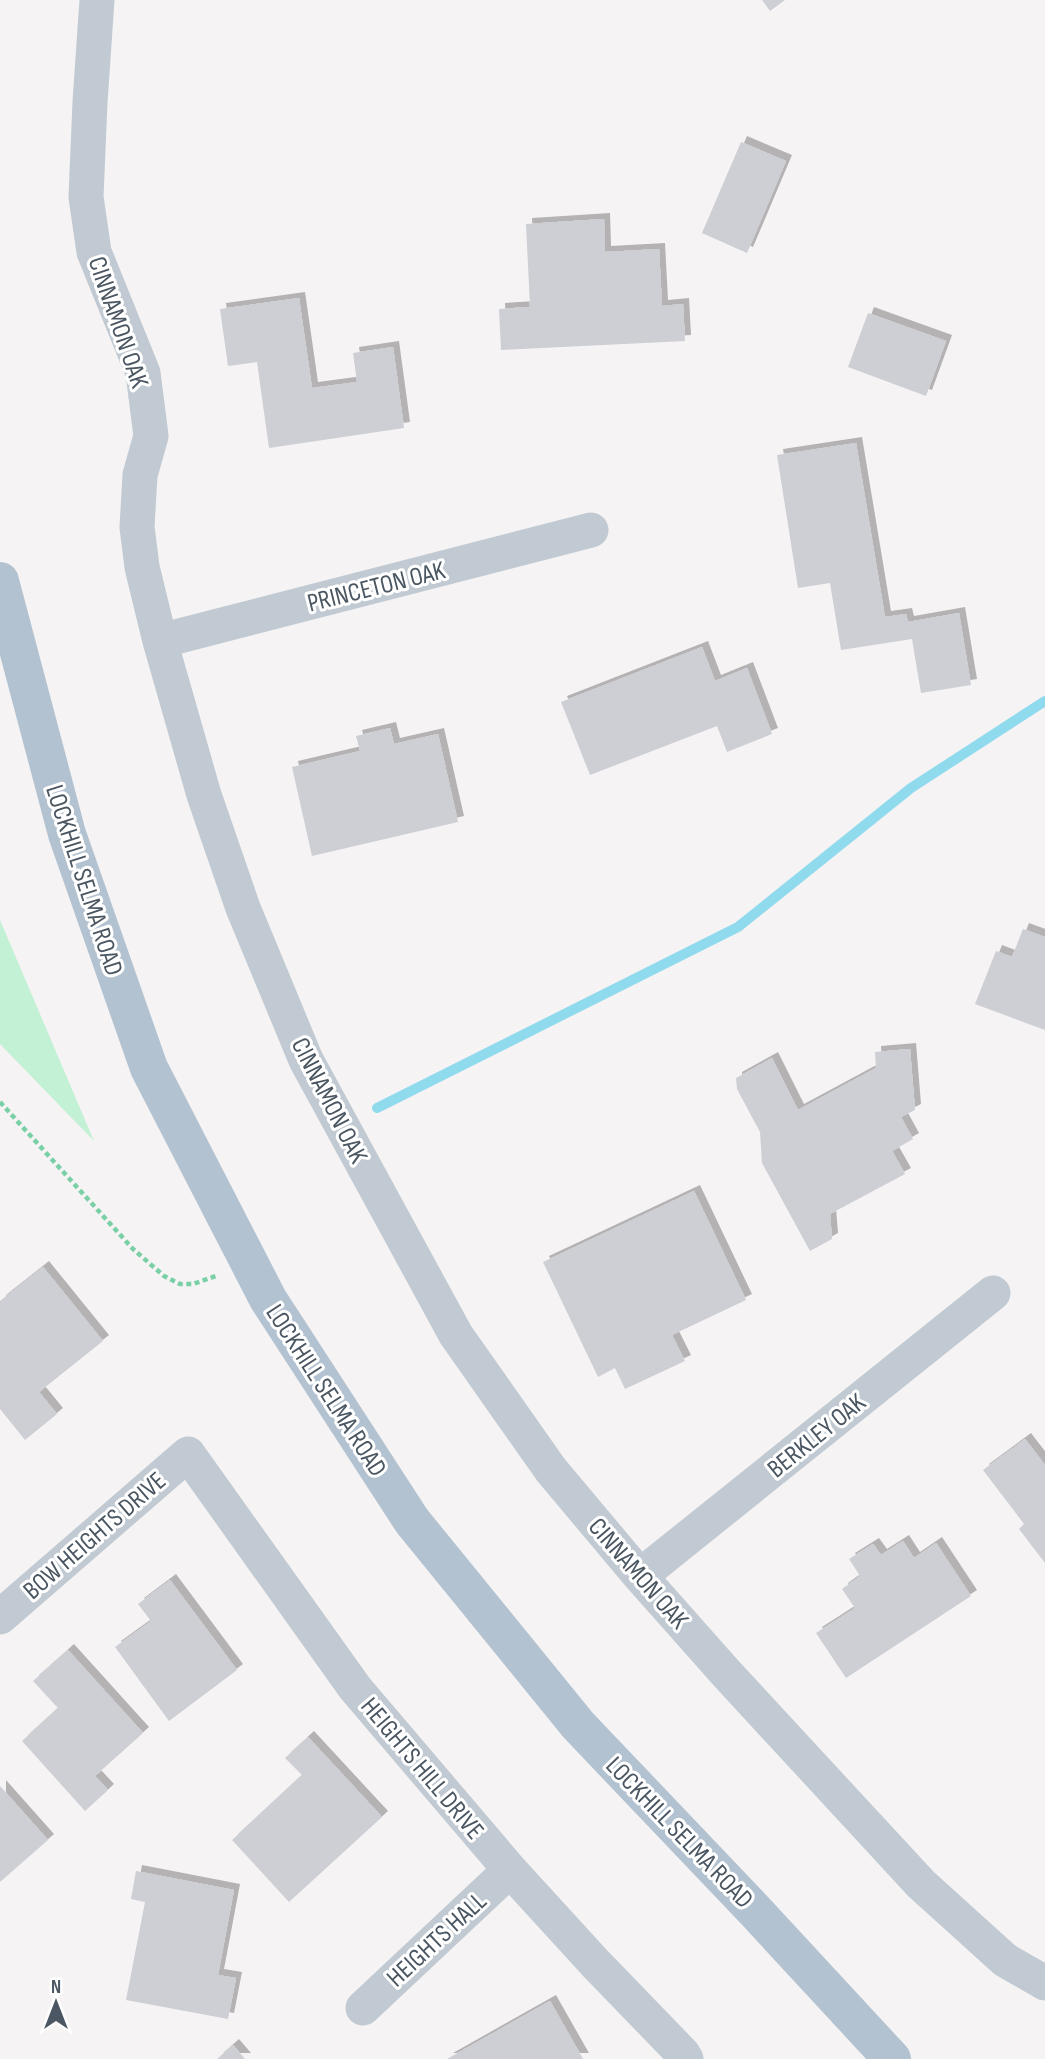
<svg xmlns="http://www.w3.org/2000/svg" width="1045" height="2059" font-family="'Sofia Sans Condensed',sans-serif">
  <defs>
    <filter id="shadow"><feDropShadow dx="6" dy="-6" stdDeviation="0" flood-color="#0004"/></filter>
  </defs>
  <rect width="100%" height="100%" fill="#f5f3f3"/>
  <path fill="#c3f1d5" d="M 0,920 L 94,1141 L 0,1044 Z"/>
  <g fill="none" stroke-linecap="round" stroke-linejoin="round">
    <path stroke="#90daee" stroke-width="10" d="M 377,1108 L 738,927 L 911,788 L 1045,701"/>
  </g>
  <path fill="#cdcfd5" filter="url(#shadow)" d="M 762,0 L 785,0 L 770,11 Z
    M 741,142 L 786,161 L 747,253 L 702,233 Z
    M 604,219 L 605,252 L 659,249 L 662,306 L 683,304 L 685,341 L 501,350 L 499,309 L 530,307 L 526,224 Z
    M 299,298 L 312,388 L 357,382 L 353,353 L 393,347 L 404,428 L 269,448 L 257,362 L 228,366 L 220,309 Z
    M 868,313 L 946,341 L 926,396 L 848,367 Z
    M 856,443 L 885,617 L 906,614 L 908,622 L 959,613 L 971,685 L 921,693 L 912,639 L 841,650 L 830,583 L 798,588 L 777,455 Z
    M 702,647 L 715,681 L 747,668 L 772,734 L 727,752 L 717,726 L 590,775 L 561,702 Z
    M 390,728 L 394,744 L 438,734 L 458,822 L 312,856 L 292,767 L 360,751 L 356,736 Z
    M 1023,929 L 1045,937 L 1045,1030 L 975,1004 L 996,951 L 1012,957 Z
    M 910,1049 L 915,1110 L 901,1117 L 913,1139 L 892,1151 L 905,1174 L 830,1214 L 832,1239 L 810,1251 L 762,1163 L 760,1132 L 737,1089 L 736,1078 L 772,1058 L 798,1110 L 876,1068 L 875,1052 Z
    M 694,1191 L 746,1300 L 672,1335 L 685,1361 L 625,1389 L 615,1368 L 598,1377 L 543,1262 Z
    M 43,1267 L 103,1341 L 39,1392 L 57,1414 L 25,1440 L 0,1409 L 0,1301 Z
    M 1025,1439 L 1045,1465 L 1045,1563 L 1019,1529 L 1024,1524 L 983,1470 Z
    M 903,1541 L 914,1558 L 936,1543 L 971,1596 L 846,1678 L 816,1633 L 855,1608 L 842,1589 L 860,1576 L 849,1559 L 873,1544 L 881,1555 Z
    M 170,1580 L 237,1670 L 169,1721 L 115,1647 L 151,1621 L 138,1604 Z
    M 68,1650 L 143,1733 L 95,1776 L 108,1790 L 85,1811 L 22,1741 L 58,1708 L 33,1681 Z
    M 308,1737 L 382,1817 L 289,1902 L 232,1840 L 302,1775 L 285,1758 Z
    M 0,1786 L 48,1840 L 0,1882 Z
    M 136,1871 L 234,1890 L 218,1975 L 236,1978 L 228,2019 L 126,2000 L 145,1902 L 131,1899 Z
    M 550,2001 L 583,2059 L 447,2059 Z
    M 233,2045 L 245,2059 L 217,2059 Z"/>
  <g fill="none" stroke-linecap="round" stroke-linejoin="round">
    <path stroke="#7ad0a6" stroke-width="4.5" stroke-dasharray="5 3.5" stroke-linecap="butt" d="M 0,1102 L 133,1249 L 164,1276 L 180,1284 L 193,1284 L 216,1276"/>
    <path stroke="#c1cad2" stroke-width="35" d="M 97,0 L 90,102 L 86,197 L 94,252 L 143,373 L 151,436 L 140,475 L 137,527 L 142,567 L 160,641 L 204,795 L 243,908 L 306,1060 L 456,1335 L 551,1470 L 640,1576 L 726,1673 L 921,1884 L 1005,1960 L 1045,1983
      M 160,641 L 591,530
      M 640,1576 L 993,1293
      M 0,1617 L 188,1454 L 355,1688 L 510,1870 L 595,1963 L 683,2054 L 686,2059
      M 363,2008 L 510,1870"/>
    <path stroke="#b3c2d1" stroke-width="38" d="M 0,581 L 67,834 L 149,1068 L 268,1299 L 412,1521 L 578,1725 L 757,1913 L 892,2059"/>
  </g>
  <g text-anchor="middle" stroke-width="6" stroke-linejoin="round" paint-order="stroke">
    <g font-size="26" fill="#4a5661" stroke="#fff">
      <text transform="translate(119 322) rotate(71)" y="9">CINNAMON OAK</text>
      <text transform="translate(376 586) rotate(-14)" y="9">PRINCETON OAK</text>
      <text transform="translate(85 880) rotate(72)" y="9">LOCKHILL SELMA ROAD</text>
      <text transform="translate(330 1100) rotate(63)" y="9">CINNAMON OAK</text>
      <text transform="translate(327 1390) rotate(57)" y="9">LOCKHILL SELMA ROAD</text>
      <text transform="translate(816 1435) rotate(-39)" y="9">BERKLEY OAK</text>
      <text transform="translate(94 1535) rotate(-41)" y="9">BOW HEIGHTS DRIVE</text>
      <text transform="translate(639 1573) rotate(49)" y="9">CINNAMON OAK</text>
      <text transform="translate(423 1768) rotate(50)" y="9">HEIGHTS HILL DRIVE</text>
      <text transform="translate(680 1832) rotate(46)" y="9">LOCKHILL SELMA ROAD</text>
      <text transform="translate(436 1939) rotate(-43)" y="9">HEIGHTS HALL</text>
    </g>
  </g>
  <g transform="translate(56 2003)" stroke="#ffffff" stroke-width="5" paint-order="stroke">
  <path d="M0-5L12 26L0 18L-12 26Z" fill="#4a5661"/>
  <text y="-10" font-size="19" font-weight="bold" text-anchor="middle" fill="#4a5661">N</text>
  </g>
</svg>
